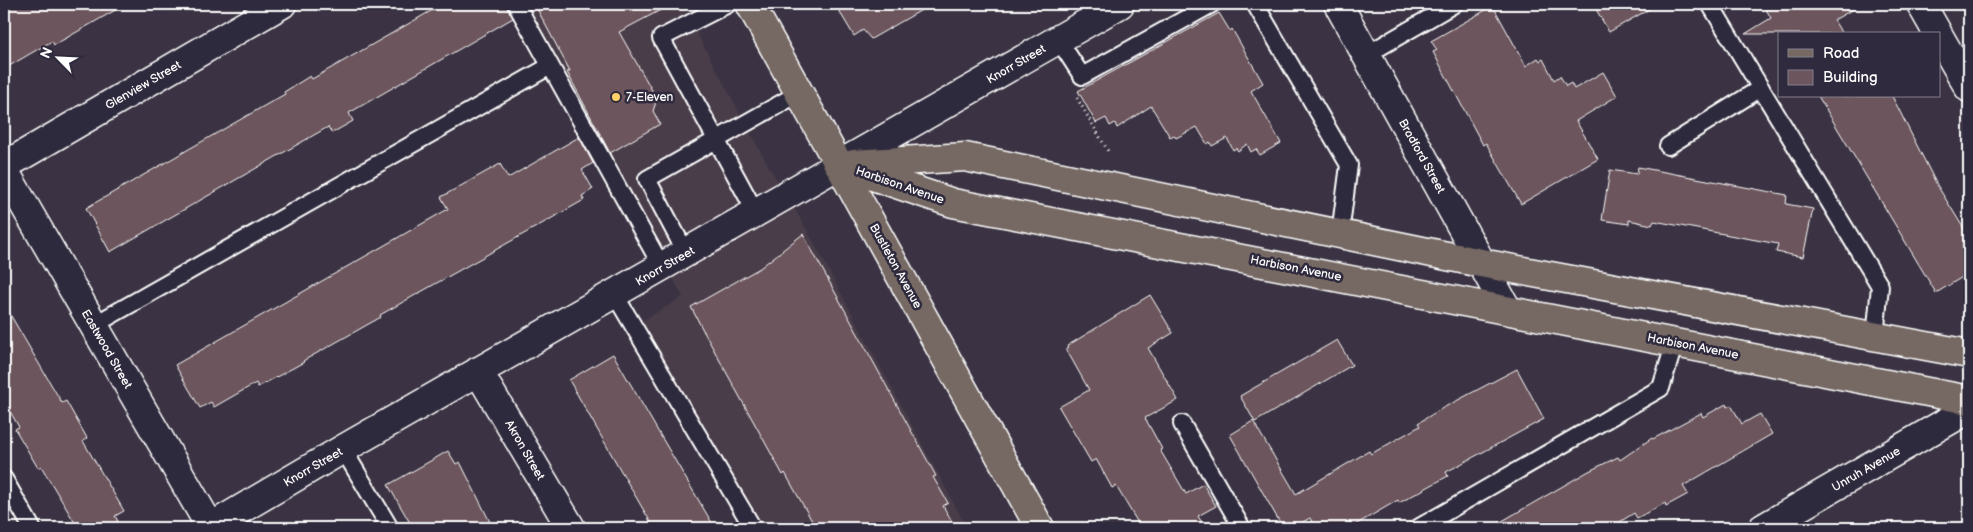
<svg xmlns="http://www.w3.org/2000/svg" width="1973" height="532" font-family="'Balsamiq Sans',sans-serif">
  <rect width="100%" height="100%" fill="#3b3343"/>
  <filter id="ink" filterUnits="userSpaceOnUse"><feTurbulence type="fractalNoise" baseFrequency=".02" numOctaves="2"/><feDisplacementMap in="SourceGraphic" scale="10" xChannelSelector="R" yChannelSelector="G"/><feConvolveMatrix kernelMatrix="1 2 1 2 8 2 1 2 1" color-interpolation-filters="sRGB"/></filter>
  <g filter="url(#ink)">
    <path fill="#4a3d4a" d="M 522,4 L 681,4 L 765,160 L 807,230 L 967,528 L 762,528 L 639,323 L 683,297 Z"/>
    <path fill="#6c555c" stroke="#fff" d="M 4,4 L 126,4 L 54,45 L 52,41 L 4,69 Z
      M 443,4 L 506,4 L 513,18 L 349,113 L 353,121 L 332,133 L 328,127 L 110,252 L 86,208 L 285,94 L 284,92 L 310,76 L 312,79 Z
      M 527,4 L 672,4 L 619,32 L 657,99 L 653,111 L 660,124 L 610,153 L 567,72 L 570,71 L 535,5 L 530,8 Z
      M 835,4 L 932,4 L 871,39 L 863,30 L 854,36 Z
      M 1593,4 L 1658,4 L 1609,32 Z
      M 1763,4 L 1862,4 L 1834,20 L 1842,34 L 1745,34 L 1771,18 Z
      M 1493,6 L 1526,66 L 1538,58 L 1540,61 L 1543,59 L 1554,80 L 1560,76 L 1566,86 L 1571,83 L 1574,89 L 1603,72 L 1617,96 L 1576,121 L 1598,159 L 1521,204 L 1486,143 L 1483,145 L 1433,52 L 1437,50 L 1431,41 Z
      M 1219,13 L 1230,31 L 1232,29 L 1263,83 L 1251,91 L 1281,143 L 1260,155 L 1256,149 L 1251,152 L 1247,144 L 1238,151 L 1236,148 L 1233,150 L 1227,138 L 1212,146 L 1210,142 L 1207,144 L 1197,127 L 1176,138 L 1174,135 L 1170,137 L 1151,106 L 1117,128 L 1115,123 L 1110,126 L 1106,118 L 1096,123 L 1078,91 Z
      M 1818,96 L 1892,96 L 1937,185 L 1969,237 L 1969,273 L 1936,293 Z
      M 579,137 L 593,163 L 582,170 L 593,189 L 582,196 L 584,200 L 380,315 L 381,317 L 303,361 L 304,362 L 258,387 L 256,383 L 214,407 L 211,402 L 200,408 L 175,365 L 448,209 L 441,197 L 500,164 L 508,178 Z
      M 1638,167 L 1787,195 L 1786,204 L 1813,209 L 1803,257 L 1776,252 L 1778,244 L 1729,235 L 1654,221 L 1652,225 L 1629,220 L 1629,224 L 1602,220 L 1610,170 L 1637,174 Z
      M 803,234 L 936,476 L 933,477 L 948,503 L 943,506 L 956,528 L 816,528 L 785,473 L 783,475 L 704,332 L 691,307 L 760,268 Z
      M 1150,295 L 1173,333 L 1148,348 L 1178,400 L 1145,418 L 1162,449 L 1160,450 L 1186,494 L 1203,484 L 1216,506 L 1198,516 L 1205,528 L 1141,528 L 1116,486 L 1112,488 L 1096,459 L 1091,462 L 1059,407 L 1089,390 L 1066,349 L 1068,348 L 1067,346 Z
      M 4,304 L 62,403 L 66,401 L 87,438 L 83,441 L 124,511 L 115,516 L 118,521 L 104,528 L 78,528 L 41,466 L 38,468 L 15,429 L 19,427 L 4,401 Z
      M 1337,340 L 1352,365 L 1255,422 L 1240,396 Z
      M 613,354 L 659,433 L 715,528 L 654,528 L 629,485 L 569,380 Z
      M 1517,369 L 1544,419 L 1446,472 L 1448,476 L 1399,503 L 1398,500 L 1350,528 L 1316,528 L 1310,518 L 1292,528 L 1283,528 L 1230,435 L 1253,421 L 1296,494 L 1369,451 L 1371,454 L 1420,426 L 1418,423 L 1441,409 Z
      M 1726,404 L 1727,407 L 1731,405 L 1742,424 L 1760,414 L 1772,434 L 1683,486 L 1688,494 L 1666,506 L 1665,503 L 1637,518 L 1634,513 L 1612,527 L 1609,522 L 1601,528 L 1490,528 L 1589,471 L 1618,457 L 1620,460 L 1652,438 L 1653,439 L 1701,413 L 1703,417 Z
      M 448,451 L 456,464 L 460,462 L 493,528 L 413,528 L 388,485 Z"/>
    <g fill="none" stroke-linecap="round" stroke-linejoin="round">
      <defs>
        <path id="lane" d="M 516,4 L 662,267
          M 728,4 L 661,38 L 756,213
          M 1255,4 L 1349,165 L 1340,234
          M 1710,4 L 1880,286 L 1875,337
          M 1058,39 L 1082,76 L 1212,4
          M 1366,55 L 1454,4
          M 1668,146 L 1761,88
          M 686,253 L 647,179 L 801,92
          M 615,295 L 753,528
          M 94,325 L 550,66
          M 1182,424 L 1242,528
          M 343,449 L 390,528
          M 4,479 L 32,528
          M 1418,528 L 1661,388 L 1675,342"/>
        <path id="street" d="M 1338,4 L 1507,309
          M 1921,4 L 1938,34
          M 1939,36 L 1969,88
          M 4,166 L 282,4
          M 4,170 L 211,528
          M 478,371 L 571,528
          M 209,528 L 343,449 L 1120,4
          M 1763,528 L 1969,409"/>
        <path id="primary" d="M 750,4 L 1040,528
          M 854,164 L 965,157 L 1481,263 L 1969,354
          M 840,165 L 953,203 L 1969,400"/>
      </defs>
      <use href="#lane" stroke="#fff" stroke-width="20"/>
      <use href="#street" stroke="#fff" stroke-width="31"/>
      <use href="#primary" stroke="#fff" stroke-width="31"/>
      <path stroke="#fff" stroke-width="3" stroke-dasharray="1 4" stroke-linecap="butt" d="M 1077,98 L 1108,151"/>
      <use href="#lane" stroke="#2f2a3d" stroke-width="16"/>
      <use href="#street" stroke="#2f2a3d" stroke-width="28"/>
      <use href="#primary" stroke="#766964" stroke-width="28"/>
    </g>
  </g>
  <circle fill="#ffd166" stroke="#2f2a3d" stroke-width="2" cx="616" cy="97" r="5"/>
  <g text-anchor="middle" stroke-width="5" stroke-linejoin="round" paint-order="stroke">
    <g font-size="12" fill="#fff" stroke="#2f2a3d">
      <text transform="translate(1016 64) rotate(-30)" y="4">Knorr Street</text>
      <text transform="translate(143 85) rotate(-30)" y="4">Glenview Street</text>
      <text transform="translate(1422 156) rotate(61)" y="4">Bradford Street</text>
      <text transform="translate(900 185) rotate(19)" y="4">Harbison Avenue</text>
      <text transform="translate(665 266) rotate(-30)" y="4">Knorr Street</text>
      <text transform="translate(896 266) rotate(61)" y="4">Bustleton Avenue</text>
      <text transform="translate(1296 268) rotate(11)" y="4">Harbison Avenue</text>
      <text transform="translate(1693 346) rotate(11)" y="4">Harbison Avenue</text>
      <text transform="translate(107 349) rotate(60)" y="4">Eastwood Street</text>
      <text transform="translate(525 450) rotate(60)" y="4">Akron Street</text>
      <text transform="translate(313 467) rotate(-30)" y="4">Knorr Street</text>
      <text transform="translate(1866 469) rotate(-30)" y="4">Unruh Avenue</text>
    </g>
    <g font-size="12" fill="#fff" stroke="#2f2a3d" text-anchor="start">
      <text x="626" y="101">7-Eleven</text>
    </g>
  </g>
  <rect width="1973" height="532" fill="none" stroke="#2f2a3d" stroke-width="20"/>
  <rect x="10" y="10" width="1953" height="512" fill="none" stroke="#fff" stroke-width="2" filter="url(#ink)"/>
  <rect x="1778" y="32" width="162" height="65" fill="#2f2a3d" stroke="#827f8b"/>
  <rect x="1788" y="49" width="25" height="8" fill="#766964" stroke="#827f8b"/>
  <text x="1823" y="58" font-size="15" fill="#ffffff">Road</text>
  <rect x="1788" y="70" width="25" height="15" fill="#6c555c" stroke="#827f8b"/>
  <text x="1823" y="82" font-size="15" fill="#ffffff">Building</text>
  <g transform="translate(58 58) rotate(294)" stroke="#2f2a3d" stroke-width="4" paint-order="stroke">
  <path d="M0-4L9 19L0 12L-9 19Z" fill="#ffffff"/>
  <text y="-8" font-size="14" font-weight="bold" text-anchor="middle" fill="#ffffff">N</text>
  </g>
</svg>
